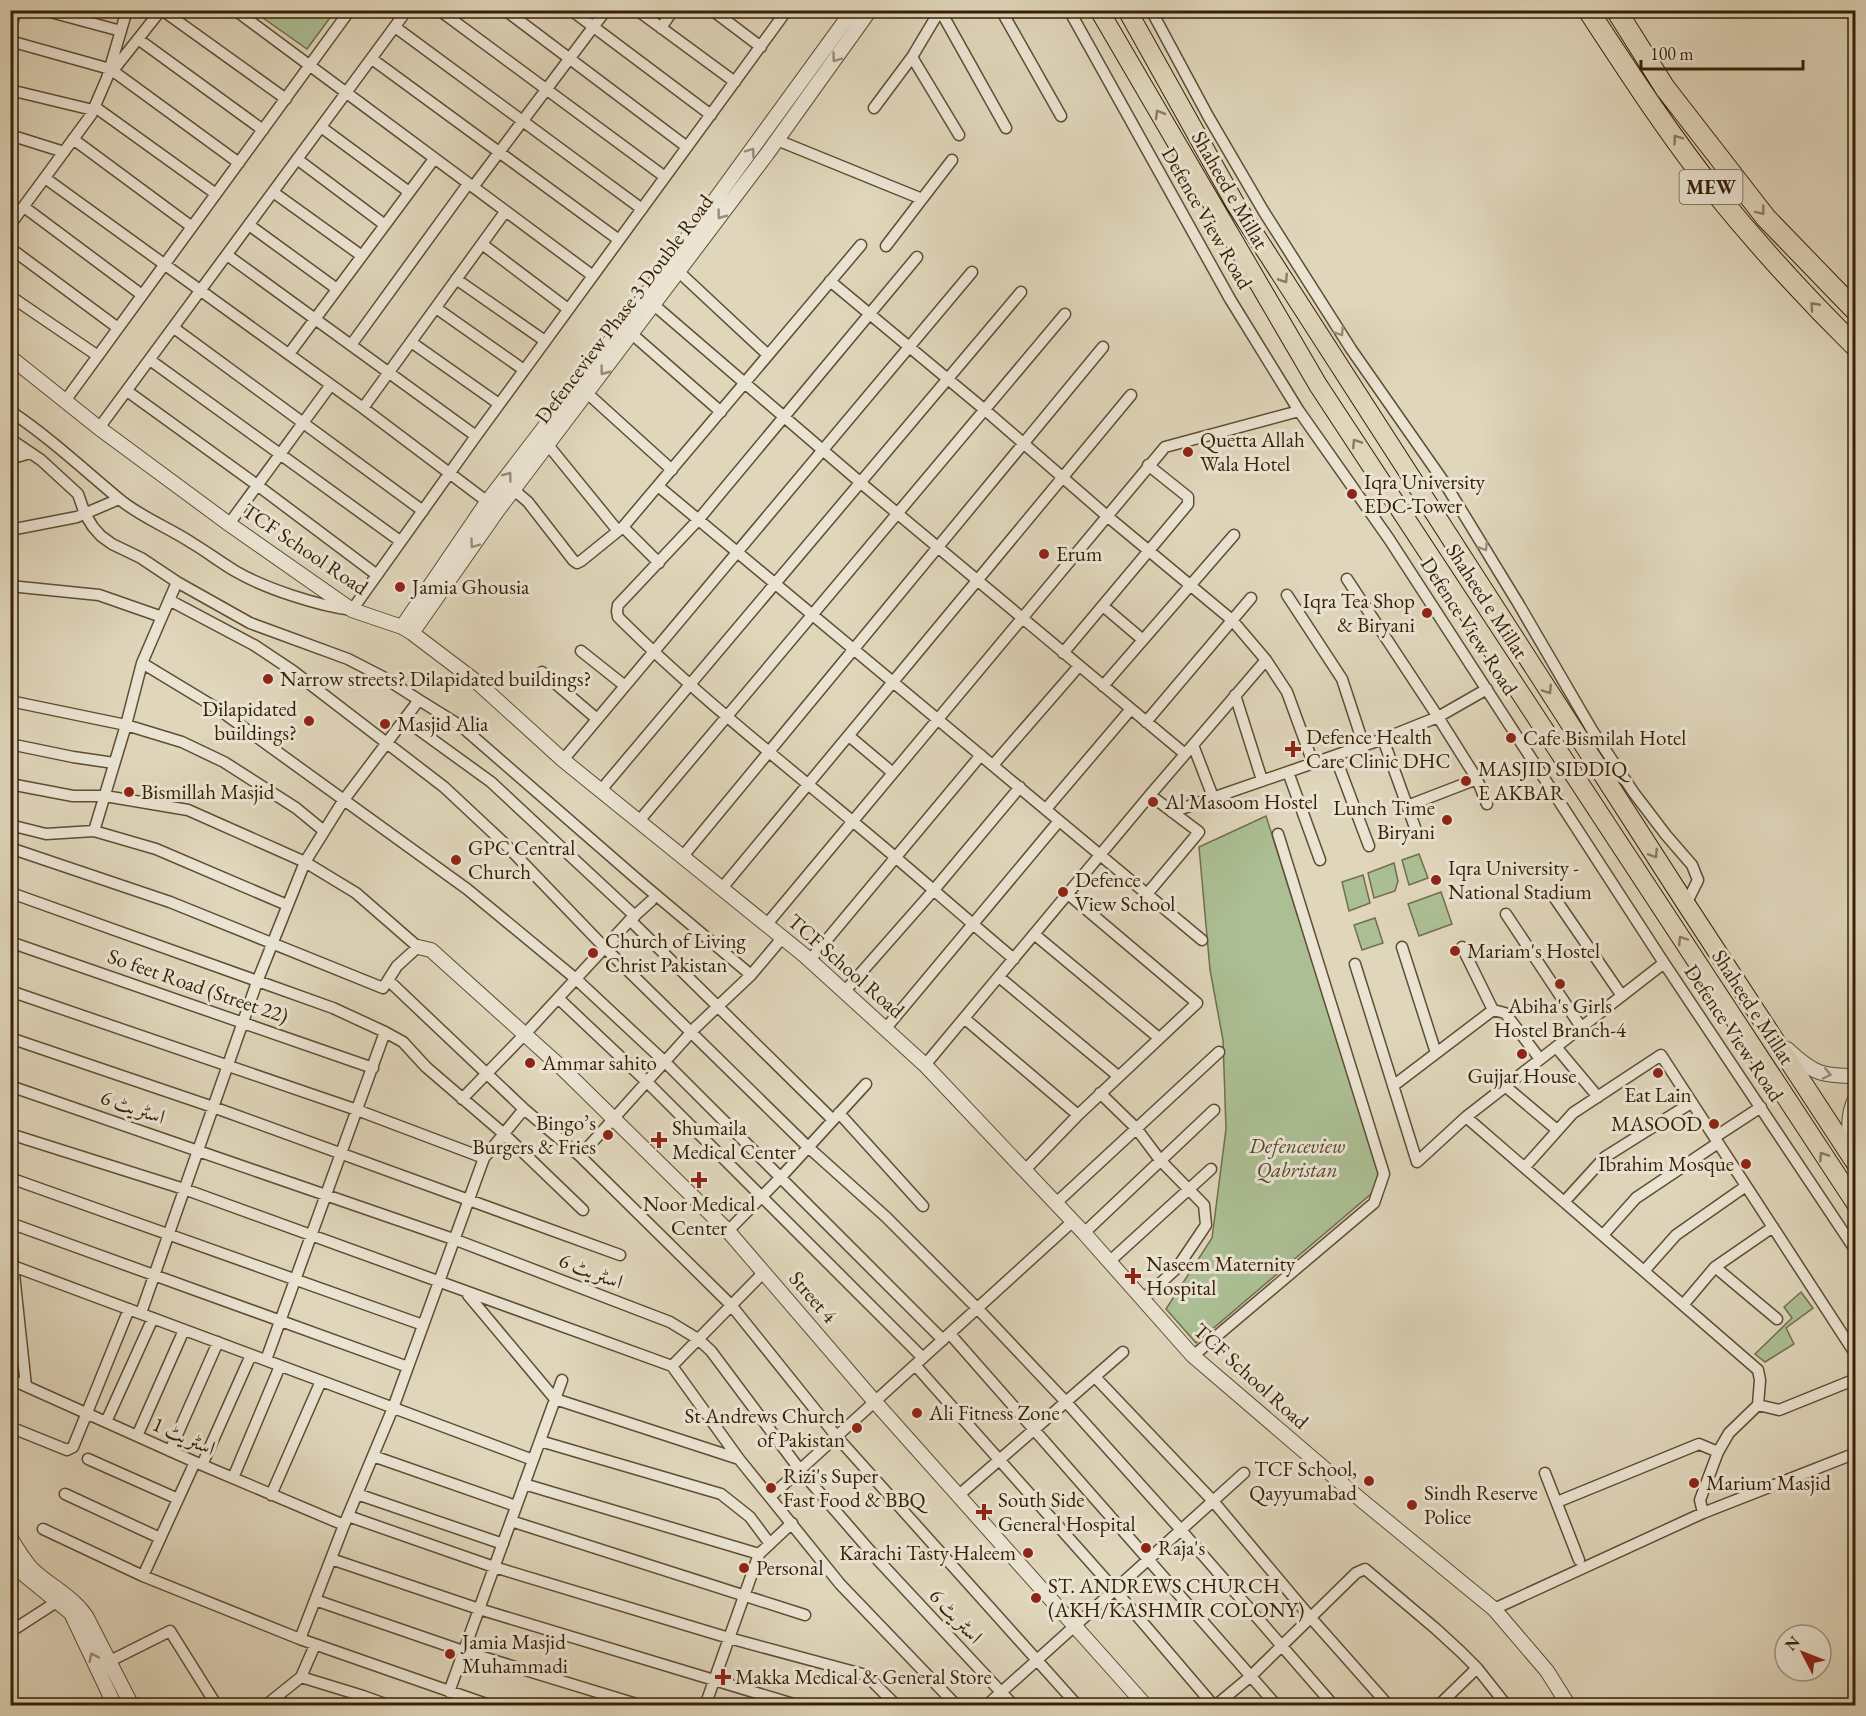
<svg xmlns="http://www.w3.org/2000/svg" width="1866" height="1716" font-family="'EB Garamond',Amiri,serif">
  <rect width="100%" height="100%" fill="#e0d6bb"/>
  <filter id="stains"><feTurbulence type="fractalNoise" baseFrequency=".00333" numOctaves="4"/><feColorMatrix values="0 0 0 0 .2 0 0 0 0 .09 0 0 0 0 .02 0 0 0 .5 -.17"/></filter>
  <radialGradient id="worn" r=".72"><stop offset=".6" stop-color="#630" stop-opacity="0"/><stop offset="1" stop-color="#630" stop-opacity=".3"/></radialGradient>
  <path fill="#acbf94" stroke="#716f4c" stroke-width="1.5" d="M 253,11 L 335,11 L 307,49 Z
    M 1266,816 L 1380,1175 L 1378,1188 L 1196,1343 L 1166,1309 L 1212,1238 L 1226,1129 L 1223,1040 L 1210,970 L 1199,847 Z
    M 1419,854 L 1428,878 L 1409,885 L 1402,860 Z
    M 1394,863 L 1398,881 L 1395,891 L 1374,898 L 1368,873 Z
    M 1363,875 L 1370,903 L 1349,911 L 1342,882 Z
    M 1441,892 L 1452,924 L 1419,936 L 1408,904 Z
    M 1375,918 L 1383,943 L 1362,950 L 1354,925 Z
    M 1801,1292 L 1813,1308 L 1786,1328 L 1794,1344 L 1765,1362 L 1755,1354 L 1792,1318 L 1784,1307 Z"/>
  <g fill="none" stroke-linecap="round" stroke-linejoin="round">
    <defs>
      <path id="minor" d="M 43,10 L 121,31
        M 162,10 L 286,99
        M 235,10 L 593,276
        M 439,10 L 665,177
        M 505,10 L 687,147
        M 571,10 L 711,115
        M 637,10 L 735,82
        M 712,10 L 761,47
        M 940,10 L 1006,128
        M 1001,10 L 1061,116
        M 1069,10 L 1230,299 L 1299,411 L 1389,539 L 1664,963 L 1856,1251
        M 1151,10 L 1208,116 L 1264,212 L 1351,349 L 1444,482 L 1518,603 L 1592,730 L 1634,793 L 1666,835 L 1692,865 L 1698,880 L 1686,904
        M 395,27 L 642,209
        M 661,28 L 673,10
        M 10,30 L 16,10
        M 138,39 L 263,130
        M 10,41 L 110,69
        M 912,57 L 959,135
        M 372,59 L 619,240
        M 113,71 L 239,163
        M 111,73 L 161,10
        M 10,90 L 93,110
        M 95,107 L 216,194
        M 874,108 L 912,57 L 940,10
        M 321,127 L 409,192
        M 10,135 L 64,152
        M 73,139 L 192,227
        M 777,140 L 922,199
        M 297,159 L 385,225
        M 45,178 L 363,408 L 493,506
        M 473,187 L 606,10
        M 273,192 L 362,256
        M 24,207 L 142,295
        M 10,225 L 91,115 L 107,78 L 127,10
        M 249,225 L 337,289
        M 482,244 L 568,309
        M 886,246 L 952,160
        M 10,248 L 118,328
        M 227,255 L 476,436
        M 917,257 L 699,519 L 618,605 L 617,611 L 618,617 C 691,690 772,754 851,820 C 906,865 959,913 1014,959
        M 679,272 L 768,355
        M 456,279 L 545,341
        M 830,281 L 985,410 L 1107,516 L 1232,620 L 1266,660 L 1287,692 L 1313,763
        M 10,296 L 98,356
        M 654,305 L 861,483 L 1185,754
        M 436,308 L 524,370
        M 174,328 L 423,511
        M 632,334 L 721,412
        M 411,342 L 499,404
        M 351,345 L 468,184
        M 289,354 L 434,159
        M 150,360 L 400,541
        M 127,391 L 257,485 L 377,575
        M 587,393 L 672,470
        M 65,401 L 350,10
        M 363,408 L 505,212
        M 10,411 C 49,437 82,468 118,498 C 140,517 168,527 192,543 C 207,552 220,562 235,571 C 264,588 318,606 352,610 L 476,436 L 787,10
        M 99,428 L 407,10
        M 10,439 L 41,460 L 78,494 L 85,514 L 93,527 L 101,536 L 112,544 L 141,558 L 177,582 L 250,623 L 348,659 L 383,677 L 419,700
        M 548,445 L 618,531
        M 10,459 L 30,453
        M 658,486 L 1202,940
        M 514,490 L 528,502 L 573,560 L 577,563 L 581,561 L 623,527 L 861,245
        M 229,524 L 330,386
        M 623,527 L 659,563
        M 10,530 L 77,517 L 119,499
        M 1347,579 L 1438,717 L 1477,779 L 1487,804
        M 10,586 L 99,595 L 162,617
        M 1287,595 L 1342,679 L 1364,746
        M 169,600 L 254,645 L 293,671 L 444,787 L 506,845 L 605,948 L 808,1147 L 886,1217 L 978,1309 L 1066,1402 L 1181,1530 L 1334,1706
        M 1103,606 L 1143,640
        M 581,651 L 625,686
        M 1063,653 L 1188,504 L 1188,497 L 1148,465
        M 142,663 L 218,709 L 467,889 L 576,979 L 665,1062 L 943,1340
        M 542,672 L 597,719
        M 1103,686 L 1234,535
        M 1235,695 L 1262,780
        M 10,701 L 126,725 L 182,742 L 224,762 L 296,808 L 324,831
        M 404,719 L 491,782 L 635,916
        M 1146,722 L 1251,598
        M 849,736 L 893,773
        M 1383,739 L 1417,833
        M 10,744 L 73,757 L 114,763
        M 1193,745 L 1213,797
        M 1335,756 L 1369,846
        M 563,760 L 972,272
        M 993,765 L 1079,666
        M 1288,772 L 1320,860
        M 10,784 L 73,796 L 105,796 L 188,810 L 305,862 L 356,893 L 418,947 L 397,966 L 383,988 L 170,902 L 10,848
        M 601,790 L 1021,292
        M 1407,806 L 1477,779
        M 1046,809 L 1131,709
        M 1172,812 L 1383,739 L 1438,717 L 1487,689
        M 639,821 L 1065,314
        M 10,825 L 46,834 L 94,831 L 156,849 L 287,905
        M 94,831 L 126,725 L 142,663 L 177,582
        M 683,856 L 1103,347
        M 722,888 L 1131,395
        M 10,894 L 14,894 L 333,1008 L 385,1032 L 403,1042 L 426,1067 L 504,1134 L 583,1210
        M 1147,894 L 1199,832 L 1150,795
        M 1554,897 L 1622,996
        M 1506,914 L 1581,1027
        M 630,920 L 832,1119
        M 767,924 L 1165,447 L 1299,411
        M 1034,934 L 1159,1038
        M 10,942 L 373,1068
        M 1402,947 L 1436,1053
        M 1462,947 L 1493,1010 L 1505,1013 L 1540,1059
        M 810,960 L 981,755
        M 1355,964 L 1417,1162 L 1466,1117 L 1758,1370 L 1760,1380 L 1758,1405 L 1729,1433 L 1718,1452 L 1700,1500 L 1703,1513
        M 999,977 L 1118,1076
        M 388,980 L 524,1109 L 580,1156 L 731,1305 L 837,1437 L 1078,1706
        M 10,991 L 357,1110 L 484,1158
        M 845,991 L 933,891 L 1020,787
        M 558,998 L 647,1082 L 923,1358
        M 964,1018 L 1078,1115
        M 886,1028 L 1059,821
        M 10,1038 L 213,1107 L 620,1255
        M 1556,1047 L 1598,1097
        M 925,1065 L 1150,795 L 1266,660
        M 10,1086 L 456,1240 L 670,1322 L 698,1339 L 711,1351 L 800,1470 L 878,1560 L 1014,1706
        M 1393,1086 L 1493,1010
        M 1505,1086 L 1557,1130
        M 1100,1093 L 1136,1128 L 1160,1160 L 1204,1205 L 1206,1225 L 1177,1268 L 1143,1299
        M 462,1099 L 525,1034 L 630,920 L 651,901
        M 839,1113 L 923,1206
        M 1466,1117 L 1664,963
        M 10,1134 L 184,1189 L 672,1366 L 739,1459 L 840,1584 L 957,1706
        M 1715,1137 L 1761,1107
        M 580,1156 L 695,1028 L 751,975 L 783,937
        M 1525,1167 L 1573,1113 L 1661,1055 L 1856,1355
        M 1024,1171 L 1078,1115 L 1197,1003 L 1068,894
        M 10,1178 L 423,1325
        M 1564,1202 L 1605,1157 L 1691,1103
        M 1056,1203 L 1219,1052
        M 10,1223 L 408,1367
        M 728,1231 L 781,1177 L 866,1084
        M 1084,1233 L 1214,1110
        M 1603,1235 L 1636,1198 L 1718,1143
        M 10,1237 L 26,1386
        M 1110,1261 L 1211,1169
        M 13,1266 L 533,1460
        M 1715,1267 L 1777,1319
        M 1644,1271 L 1676,1235 L 1746,1186
        M 468,1295 L 555,1399 L 739,1459
        M 1683,1305 L 1715,1267 L 1773,1227
        M 141,1313 L 257,982 L 305,862 L 343,801 L 419,700 L 461,726 L 638,880 L 751,975
        M 950,1334 L 1277,1706
        M 1193,1356 L 1374,1203 L 1384,1174 L 1278,834
        M 266,1360 L 385,1032
        M 915,1365 L 1115,1590 L 1214,1706
        M 672,1366 L 764,1272
        M 1095,1377 L 1213,1501 L 1311,1618 L 1389,1706
        M 10,1379 L 195,1462 L 344,1525
        M 1758,1405 L 1779,1410 L 1856,1379
        M 106,1422 L 153,1318
        M 10,1427 L 67,1450 L 73,1447 L 129,1309
        M 137,1436 L 184,1330
        M 540,1441 L 721,1494 L 750,1517 L 770,1544
        M 170,1451 L 218,1342
        M 373,1456 L 516,1506
        M 88,1459 L 178,1499
        M 202,1465 L 251,1355
        M 1545,1473 L 1579,1560
        M 233,1478 L 280,1366
        M 524,1484 L 759,1554
        M 65,1494 L 160,1538
        M 357,1494 L 503,1544
        M 271,1495 L 321,1381
        M 959,1495 L 1123,1352
        M 770,1497 L 1072,1222
        M 1562,1500 L 1699,1444 L 1718,1452
        M 348,1516 L 494,1567 L 729,1638 L 866,1675 L 897,1706
        M 511,1521 L 805,1615
        M 43,1529 L 143,1576 L 300,1639 L 492,1706
        M 331,1559 L 479,1609 L 800,1706
        M 143,1576 L 195,1462
        M 315,1600 L 463,1651 L 643,1706
        M 1494,1609 L 1703,1513 L 1856,1453
        M 10,1632 L 58,1601
        M 300,1639 L 344,1525 L 393,1408 L 484,1158 L 524,1109
        M 110,1661 L 170,1631 L 217,1706
        M 301,1677 L 363,1696 L 368,1706
        M 449,1692 L 562,1380
        M 363,1696 L 391,1706
        M 265,1706 L 301,1677 L 315,1645
        M 705,1706 L 759,1554 L 792,1523
        M 986,1706 L 1244,1473
        M 1215,1706 L 1251,1676 L 1356,1573 L 1365,1569 L 1436,1629 L 1461,1652 L 1477,1668 L 1507,1706
        M 1438,1706 L 1477,1668"/>
      <path id="tertiary" d="M 10,357 L 99,428 L 229,524 L 352,610 L 402,627 L 412,633 L 478,683 L 563,760 L 804,955 L 925,1065 L 1084,1233 L 1193,1356 L 1360,1499 L 1494,1609 L 1547,1671 L 1569,1706
        M 402,627 L 487,502 L 648,292 L 853,10
        M 412,633 L 498,510 L 767,154 L 870,10
        M 418,947 L 431,950 L 561,1067 L 728,1231 L 875,1402 L 1146,1706
        M 1787,1049 C 1813,1073 1820,1076 1856,1076
        M 1854,1156 C 1848,1136 1846,1116 1856,1097
        M 10,1537 C 17,1549 23,1559 32,1569 C 50,1586 72,1596 86,1616 L 132,1706
        M 10,1562 L 21,1572 L 71,1613 L 115,1706"/>
      <path id="primary" d="M 1099,10 L 1318,385 L 1856,1204
        M 1127,10 L 1236,205 L 1686,904 L 1856,1164"/>
      <path id="motorway" d="M 1588,10 C 1628,71 1668,133 1714,191 C 1758,245 1806,298 1856,347
        M 1616,10 L 1665,88 L 1766,218 L 1856,311"/>
    </defs>
    <use href="#minor" stroke="#604d32" stroke-width="13"/>
    <use href="#tertiary" stroke="#604d32" stroke-width="16"/>
    <use href="#primary" stroke="#361f05" stroke-width="20"/>
    <use href="#motorway" stroke="#361f05" stroke-width="22"/>
    <use href="#minor" stroke="#ebe4d3" stroke-width="10"/>
    <use href="#tertiary" stroke="#ebe4d3" stroke-width="14"/>
    <use href="#primary" stroke="#e0d6bb" stroke-width="18"/>
    <use href="#motorway" stroke="#e0d6bb" stroke-width="20"/>
  </g>
  <defs><path id="oneway-chevron" d="M-2-3.5L2.5 0L-2 3.5" fill="none" stroke-width="1.6" stroke-linecap="round" stroke-linejoin="round" transform="scale(1.5)"/></defs>
  <g stroke="#9a8b76">
    <use href="#oneway-chevron" transform="translate(836 58) rotate(126)"/>
    <use href="#oneway-chevron" transform="translate(751 152) rotate(-54)"/>
    <use href="#oneway-chevron" transform="translate(721 215) rotate(127)"/>
    <use href="#oneway-chevron" transform="translate(1340 332) rotate(57)"/>
    <use href="#oneway-chevron" transform="translate(604 371) rotate(127)"/>
    <use href="#oneway-chevron" transform="translate(508 476) rotate(-53)"/>
    <use href="#oneway-chevron" transform="translate(474 544) rotate(125)"/>
    <use href="#oneway-chevron" transform="translate(1484 547) rotate(58)"/>
    <use href="#oneway-chevron" transform="translate(1827 1074) rotate(12)"/>
    <use href="#oneway-chevron" transform="translate(93 1657) rotate(-115)"/>
  </g>
  <g stroke="#8b7a60">
    <use href="#oneway-chevron" transform="translate(1159 114) rotate(-120)"/>
    <use href="#oneway-chevron" transform="translate(1677 139) rotate(-126)"/>
    <use href="#oneway-chevron" transform="translate(1761 211) rotate(52)"/>
    <use href="#oneway-chevron" transform="translate(1284 279) rotate(57)"/>
    <use href="#oneway-chevron" transform="translate(1814 306) rotate(-132)"/>
    <use href="#oneway-chevron" transform="translate(1356 443) rotate(-123)"/>
    <use href="#oneway-chevron" transform="translate(1548 690) rotate(57)"/>
    <use href="#oneway-chevron" transform="translate(1654 854) rotate(57)"/>
    <use href="#oneway-chevron" transform="translate(1682 940) rotate(-123)"/>
    <use href="#oneway-chevron" transform="translate(1823 1156) rotate(-123)"/>
  </g>
  <g fill="#8f2418" stroke="#ebe4d3" stroke-width="2">
    <circle cx="1188" cy="452" r="6"/>
    <circle cx="1352" cy="494" r="6"/>
    <circle cx="1044" cy="554" r="6"/>
    <circle cx="400" cy="587" r="6"/>
    <circle cx="1427" cy="613" r="6"/>
    <circle cx="268" cy="679" r="6"/>
    <circle cx="309" cy="721" r="6"/>
    <circle cx="385" cy="724" r="6"/>
    <circle cx="1511" cy="738" r="6"/>
    <path d="M1290 740h6v6h6v6h-6v6h-6v-6h-6v-6h6z"/>
    <circle cx="1466" cy="781" r="6"/>
    <circle cx="129" cy="792" r="6"/>
    <circle cx="1153" cy="802" r="6"/>
    <circle cx="1447" cy="820" r="6"/>
    <circle cx="456" cy="860" r="6"/>
    <circle cx="1436" cy="880" r="6"/>
    <circle cx="1063" cy="892" r="6"/>
    <circle cx="1455" cy="951" r="6"/>
    <circle cx="593" cy="953" r="6"/>
    <circle cx="1560" cy="984" r="6"/>
    <circle cx="1522" cy="1054" r="6"/>
    <circle cx="530" cy="1063" r="6"/>
    <circle cx="1658" cy="1073" r="6"/>
    <circle cx="1714" cy="1124" r="6"/>
    <circle cx="608" cy="1135" r="6"/>
    <path d="M656 1131h6v6h6v6h-6v6h-6v-6h-6v-6h6z"/>
    <circle cx="1746" cy="1164" r="6"/>
    <path d="M696 1171h6v6h6v6h-6v6h-6v-6h-6v-6h6z"/>
    <path d="M1130 1267h6v6h6v6h-6v6h-6v-6h-6v-6h6z"/>
    <circle cx="917" cy="1413" r="6"/>
    <circle cx="857" cy="1428" r="6"/>
    <circle cx="1369" cy="1481" r="6"/>
    <circle cx="1694" cy="1483" r="6"/>
    <circle cx="771" cy="1488" r="6"/>
    <circle cx="1412" cy="1505" r="6"/>
    <path d="M981 1503h6v6h6v6h-6v6h-6v-6h-6v-6h6z"/>
    <circle cx="1146" cy="1548" r="6"/>
    <circle cx="1028" cy="1553" r="6"/>
    <circle cx="744" cy="1568" r="6"/>
    <circle cx="1036" cy="1598" r="6"/>
    <circle cx="450" cy="1654" r="6"/>
    <path d="M720 1668h6v6h6v6h-6v6h-6v-6h-6v-6h6z"/>
  </g>
  <g text-anchor="middle" stroke-width="6" stroke-linejoin="round" paint-order="stroke">
    <rect fill="#ebe4d3" stroke="#6c5a43" stroke-width="1.5" x="1679.5" y="170" width="63" height="34" rx="4.5"/>
    <g font-size="20" font-weight="bold" fill="#361f05">
      <text x="1711" y="194">MEW</text>
    </g>
    <g font-size="21" fill="#361f05" stroke="#ebe4d3">
      <text transform="translate(1230 190) rotate(60)" y="7">Shaheed e Millat</text>
      <text transform="translate(1207 218) rotate(60)" y="7">Defence View Road</text>
      <text transform="translate(624 309) rotate(-53)" y="7">Defenceview Phase 3 Double Road</text>
      <text transform="translate(305 549) rotate(34)" y="7">TCF School Road</text>
      <text transform="translate(1487 601) rotate(57)" y="7">Shaheed e Millat</text>
      <text transform="translate(1469 626) rotate(57)" y="7">Defence View Road</text>
      <text transform="translate(846 966) rotate(41)" y="7">TCF School Road</text>
      <text transform="translate(198 986) rotate(19)" y="7">So feet Road (Street 22)</text>
      <text transform="translate(1753 1007) rotate(57)" y="7">Shaheed e Millat</text>
      <text transform="translate(1734 1033) rotate(56)" y="7">Defence View Road</text>
      <text transform="translate(133 1107) rotate(19)" y="7">اسٹریٹ 6</text>
      <text transform="translate(591 1271) rotate(21)" y="7">اسٹریٹ 6</text>
      <text transform="translate(813 1297) rotate(49)" y="7">Street 4</text>
      <text transform="translate(1251 1376) rotate(42)" y="7">TCF School Road</text>
      <text transform="translate(184 1436) rotate(24)" y="7">اسٹریٹ 1</text>
      <text transform="translate(956 1616) rotate(47)" y="7">اسٹریٹ 6</text>
    </g>
    <g font-size="21" fill="#361f05" stroke="#ebe4d3" text-anchor="start">
      <text x="1200" y="447">Quetta Allah<tspan x="1200" dy="24">Wala Hotel</tspan></text>
      <text x="1364" y="489">Iqra University<tspan x="1364" dy="24">EDC-Tower</tspan></text>
      <text x="1056" y="561">Erum</text>
      <text x="412" y="594">Jamia Ghousia</text>
      <text x="1415" y="608" text-anchor="end">Iqra Tea Shop<tspan x="1415" dy="24">&amp; Biryani</tspan></text>
      <text x="280" y="686">Narrow streets? Dilapidated buildings?</text>
      <text x="297" y="716" text-anchor="end">Dilapidated<tspan x="297" dy="24">buildings?</tspan></text>
      <text x="397" y="731">Masjid Alia</text>
      <text x="1306" y="744">Defence Health<tspan x="1306" dy="24">Care Clinic DHC</tspan></text>
      <text x="1523" y="745">Cafe Bismilah Hotel</text>
      <text x="1478" y="776">MASJID SIDDIQ<tspan x="1478" dy="24">E AKBAR</tspan></text>
      <text x="141" y="799">Bismillah Masjid</text>
      <text x="1165" y="809">Al Masoom Hostel</text>
      <text x="1435" y="815" text-anchor="end">Lunch Time<tspan x="1435" dy="24">Biryani</tspan></text>
      <text x="468" y="855">GPC Central<tspan x="468" dy="24">Church</tspan></text>
      <text x="1448" y="875">Iqra University -<tspan x="1448" dy="24">National Stadium</tspan></text>
      <text x="1075" y="887">Defence<tspan x="1075" dy="24">View School</tspan></text>
      <text x="605" y="948">Church of Living<tspan x="605" dy="24">Christ Pakistan</tspan></text>
      <text x="1467" y="958">Mariam's Hostel</text>
      <text x="1560" y="1013" text-anchor="middle">Abiha's Girls<tspan x="1560" dy="24">Hostel Branch-4</tspan></text>
      <text x="542" y="1070">Ammar sahito</text>
      <text x="1522" y="1083" text-anchor="middle">Gujjar House</text>
      <text x="1658" y="1102" text-anchor="middle">Eat Lain</text>
      <text x="596" y="1130" text-anchor="end">Bingo’s<tspan x="596" dy="24">Burgers &amp; Fries</tspan></text>
      <text x="1702" y="1131" text-anchor="end">MASOOD</text>
      <text x="672" y="1135">Shumaila<tspan x="672" dy="24">Medical Center</tspan></text>
      <text x="1734" y="1171" text-anchor="end">Ibrahim Mosque</text>
      <text x="699" y="1211" text-anchor="middle">Noor Medical<tspan x="699" dy="24">Center</tspan></text>
      <text x="1146" y="1271">Naseem Maternity<tspan x="1146" dy="24">Hospital</tspan></text>
      <text x="929" y="1420">Ali Fitness Zone</text>
      <text x="845" y="1423" text-anchor="end">St Andrews Church<tspan x="845" dy="24">of Pakistan</tspan></text>
      <text x="1357" y="1476" text-anchor="end">TCF School,<tspan x="1357" dy="24">Qayyumabad</tspan></text>
      <text x="783" y="1483">Rizi's Super<tspan x="783" dy="24">Fast Food &amp; BBQ</tspan></text>
      <text x="1706" y="1490">Marium Masjid</text>
      <text x="1424" y="1500">Sindh Reserve<tspan x="1424" dy="24">Police</tspan></text>
      <text x="998" y="1507">South Side<tspan x="998" dy="24">General Hospital</tspan></text>
      <text x="1158" y="1555">Raja's</text>
      <text x="1016" y="1560" text-anchor="end">Karachi Tasty Haleem</text>
      <text x="756" y="1575">Personal</text>
      <text x="1048" y="1593">ST. ANDREWS CHURCH<tspan x="1048" dy="24">(AKH/KASHMIR COLONY)</tspan></text>
      <text x="462" y="1649">Jamia Masjid<tspan x="462" dy="24">Muhammadi</tspan></text>
      <text x="735" y="1684">Makka Medical &amp; General Store</text>
    </g>
    <g font-size="21" font-style="italic" fill="#544729" stroke="#ebe4d3">
      <text x="1297" y="1153">Defenceview<tspan x="1297" dy="24">Qabristan</tspan></text>
    </g>
  </g>
  <rect width="1866" height="1716" fill="none" stroke="#e0d6bb" stroke-width="36"/>
  <rect x="12" y="12" width="1842" height="1692" fill="none" stroke="#361f05" stroke-width="3"/>
  <rect x="18" y="18" width="1830" height="1680" fill="none" stroke="#361f05" stroke-width="1.5"/>
  <g transform="translate(1803 1653) rotate(312)"><circle r="28" fill="#ebe4d3" stroke="#a39581" stroke-width="1.5"/>
  <path d="M0-4.5L10 22L0 15L-10 22Z" fill="#8f2418"/>
  <text y="-9" font-size="16" font-weight="bold" text-anchor="middle" fill="#361f05">N</text>
  </g>
  <path d="M1641 60v9h162v-9" fill="none" stroke="#361f05" stroke-width="3"/>
  <text x="1650" y="60" font-size="18" fill="#361f05" stroke="#ebe4d3" stroke-width="4.5" paint-order="stroke">100 m</text>
  <rect width="100%" height="100%" filter="url(#stains)"/>
  <rect width="100%" height="100%" fill="url(#worn)"/>
</svg>
